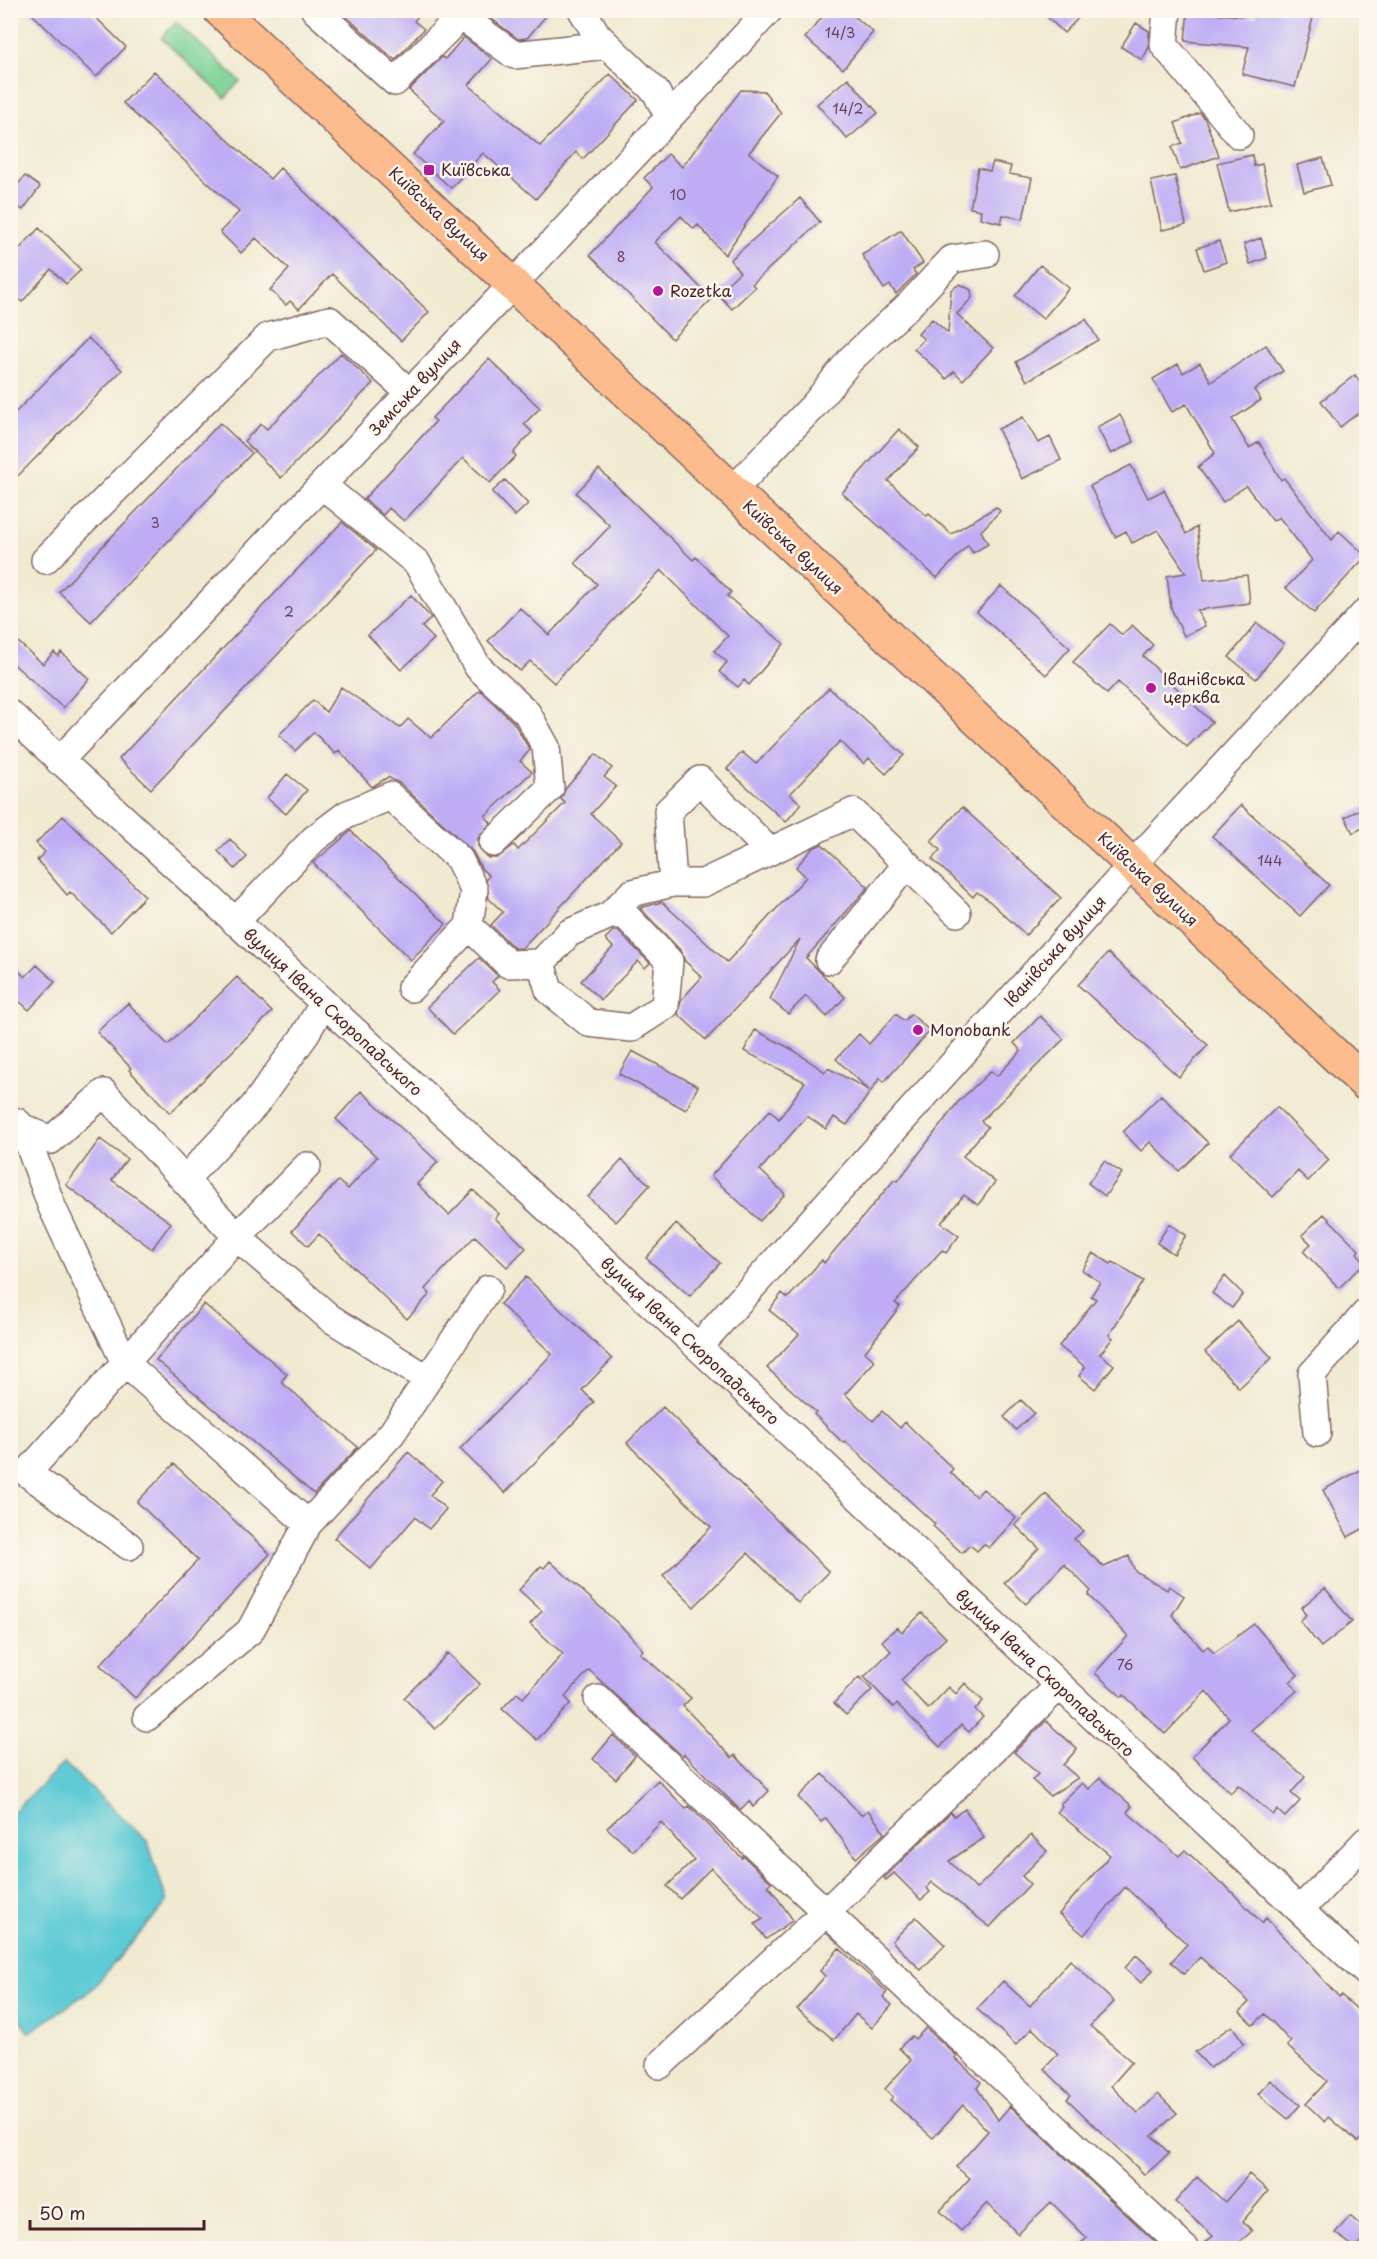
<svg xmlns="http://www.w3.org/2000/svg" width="1377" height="2259" font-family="'Playpen Sans',sans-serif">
  <rect width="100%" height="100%" fill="#fbf7ec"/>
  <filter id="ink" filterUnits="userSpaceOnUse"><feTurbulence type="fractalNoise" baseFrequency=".0167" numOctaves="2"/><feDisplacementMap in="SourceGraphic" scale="12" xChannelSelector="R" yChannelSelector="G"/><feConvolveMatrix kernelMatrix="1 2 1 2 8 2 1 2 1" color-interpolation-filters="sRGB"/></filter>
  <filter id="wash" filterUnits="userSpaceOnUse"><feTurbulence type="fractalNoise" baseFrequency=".008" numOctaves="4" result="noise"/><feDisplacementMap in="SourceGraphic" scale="24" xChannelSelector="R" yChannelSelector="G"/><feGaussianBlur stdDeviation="1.35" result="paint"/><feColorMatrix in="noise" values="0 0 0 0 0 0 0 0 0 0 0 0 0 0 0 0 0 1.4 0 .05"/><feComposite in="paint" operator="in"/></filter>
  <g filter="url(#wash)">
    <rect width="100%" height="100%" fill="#f0ead1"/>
    <path fill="#7cd194" stroke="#637860" stroke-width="1.5" d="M 176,22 L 240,81 L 225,98 L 161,38 Z"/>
    <path fill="#5dcad5" stroke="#547480" stroke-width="1.5" d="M 64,1763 L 148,1842 L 167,1902 L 91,1990 L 29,2033 L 11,2008 L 11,1814 Z"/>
    <g id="blocks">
      <path fill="#beadf5" d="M 28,10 L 88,10 L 126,47 L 96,77 Z
        M 339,10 L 423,10 L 414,21 L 424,29 L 395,60 Z
        M 487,10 L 551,10 L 527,38 L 518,39 L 484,13 Z
        M 828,10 L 847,10 L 873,32 L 843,69 L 805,38 Z
        M 1040,10 L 1086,10 L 1064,33 Z
        M 1188,10 L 1218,10 L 1218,14 L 1256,17 L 1257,10 L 1315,10 L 1295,87 L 1242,74 L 1249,47 L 1185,41 Z
        M 1136,23 L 1149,31 L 1149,47 L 1142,60 L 1121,47 Z
        M 464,37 L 492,59 L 469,85 L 540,146 L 610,74 L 638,100 L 583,159 L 576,152 L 536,199 L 483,153 L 451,188 L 413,154 L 444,121 L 409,90 L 442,57 L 445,59 Z
        M 154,71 L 270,179 L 280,168 L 429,312 L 401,341 L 332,274 L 299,309 L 290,301 L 286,305 L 270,290 L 289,269 L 256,238 L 241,253 L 220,232 L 239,212 L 123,103 Z
        M 848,78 L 878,113 L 847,139 L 817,104 Z
        M 741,90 L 764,91 L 781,113 L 749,153 L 778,176 L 725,255 L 698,225 L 694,229 L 681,216 L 655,242 L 712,299 L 672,339 L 590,255 L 653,187 L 644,178 L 668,154 L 682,167 Z
        M 1200,113 L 1205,119 L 1219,156 L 1180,170 L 1172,147 L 1182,143 L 1175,123 Z
        M 1252,155 L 1254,166 L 1262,164 L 1271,202 L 1229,212 L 1217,163 Z
        M 1323,158 L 1331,185 L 1304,192 L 1297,165 Z
        M 993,162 L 1011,166 L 1009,174 L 1032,178 L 1023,219 L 1003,215 L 1001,223 L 980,218 L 981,210 L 970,208 L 978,168 L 990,171 Z
        M 25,176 L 40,187 L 23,210 L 10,201 L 10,194 Z
        M 1175,176 L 1186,225 L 1162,230 L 1151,181 Z
        M 800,198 L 820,222 L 752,284 L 755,287 L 732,309 L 717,293 L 740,272 L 730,260 Z
        M 39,228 L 81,270 L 66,284 L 51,269 L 22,302 L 10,292 L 10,259 Z
        M 901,230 L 923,263 L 913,270 L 916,274 L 896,294 L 890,285 L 884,289 L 862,255 Z
        M 1261,238 L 1267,258 L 1250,264 L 1244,244 Z
        M 1219,241 L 1226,262 L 1204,270 L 1197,248 Z
        M 1040,265 L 1069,288 L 1043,319 L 1015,296 Z
        M 960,284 L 971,290 L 972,298 L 957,314 L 993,348 L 963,380 L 954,371 L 947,379 L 914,349 L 924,339 L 918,334 L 932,319 L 948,333 L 951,290 Z
        M 1086,319 L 1098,340 L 1027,381 L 1016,362 Z
        M 88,338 L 122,370 L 10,484 L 10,418 Z
        M 1266,345 L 1283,371 L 1254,390 L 1261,400 L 1232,419 L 1249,448 L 1259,442 L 1281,480 L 1284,478 L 1332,540 L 1339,531 L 1366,556 L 1314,613 L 1286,588 L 1312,560 L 1279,517 L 1273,521 L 1246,486 L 1223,502 L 1198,467 L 1215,453 L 1186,404 L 1172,412 L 1153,379 L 1178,364 L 1183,373 L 1200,363 L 1211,382 Z
        M 341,353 L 373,383 L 281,478 L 244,441 L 261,424 L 267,429 Z
        M 489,359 L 540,408 L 524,424 L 532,432 L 513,453 L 516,456 L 490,483 L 463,458 L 404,521 L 389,508 L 383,515 L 364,499 L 436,421 L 432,418 Z
        M 1355,375 L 1366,391 L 1366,407 L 1340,427 L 1321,401 Z
        M 1120,415 L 1134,442 L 1111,454 L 1097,427 Z
        M 1023,417 L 1038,443 L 1050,437 L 1061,460 L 1022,479 L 998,429 Z
        M 220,423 L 252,453 L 91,622 L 59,592 Z
        M 899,429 L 919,447 L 888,481 L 927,516 L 929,514 L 951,534 L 996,507 L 1000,511 L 981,531 L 988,544 L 973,553 L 968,545 L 937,578 L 842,493 Z
        M 1131,465 L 1148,498 L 1164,490 L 1186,534 L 1197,527 L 1204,580 L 1247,575 L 1250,603 L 1197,610 L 1205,626 L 1184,636 L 1171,608 L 1167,576 L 1186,573 L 1158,530 L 1132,543 L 1126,531 L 1115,537 L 1090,486 Z
        M 599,469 L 693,560 L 696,557 L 731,592 L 727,596 L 784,644 L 749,685 L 744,680 L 738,687 L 719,672 L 727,662 L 714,651 L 728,636 L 661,570 L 554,683 L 530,661 L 520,671 L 488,641 L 520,608 L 549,635 L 597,584 L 575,563 L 610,526 L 576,493 Z
        M 505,480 L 528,504 L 515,516 L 492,492 Z
        M 342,522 L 376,550 L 151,789 L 119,759 Z
        M 1001,586 L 1070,648 L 1046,675 L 977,612 Z
        M 411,595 L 431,618 L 422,627 L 434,639 L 401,670 L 368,635 Z
        M 1257,623 L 1284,644 L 1256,679 L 1229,657 Z
        M 1110,624 L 1122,635 L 1132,625 L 1153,645 L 1143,656 L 1212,722 L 1187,747 L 1118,682 L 1107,694 L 1073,662 Z
        M 10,635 L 43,664 L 54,652 L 58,656 L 61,652 L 89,679 L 63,708 L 10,661 Z
        M 341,687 L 400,728 L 408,719 L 431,738 L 480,690 L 514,723 L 530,750 L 520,761 L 532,772 L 485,816 L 491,823 L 478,838 L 478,846 L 488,858 L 497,858 L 514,845 L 518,850 L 565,803 L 561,799 L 566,788 L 596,754 L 612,768 L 604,777 L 616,786 L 591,814 L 621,842 L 522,948 L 514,948 L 491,925 L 503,912 L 489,899 L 486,879 L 489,876 L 481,868 L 473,852 L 401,784 L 388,777 L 372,787 L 339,750 L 335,754 L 314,732 L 295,751 L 279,735 L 313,700 L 326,712 Z
        M 829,688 L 904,755 L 886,774 L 869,758 L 864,764 L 840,741 L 790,794 L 801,804 L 786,822 L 727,769 L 742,752 L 756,764 Z
        M 287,774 L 307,790 L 286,814 L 267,798 Z
        M 1241,805 L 1329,885 L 1300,916 L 1212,836 Z
        M 1366,806 L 1366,826 L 1353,833 L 1345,817 Z
        M 962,807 L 1061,898 L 1026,935 L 987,899 L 977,892 L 973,897 L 932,859 L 940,850 L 931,841 Z
        M 63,816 L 145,896 L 111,932 L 70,892 L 67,895 L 37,860 L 45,852 L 36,843 Z
        M 351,831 L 446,924 L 411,960 L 313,863 Z
        M 230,839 L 247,857 L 235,869 L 218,851 Z
        M 822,844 L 868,887 L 806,958 L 845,997 L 827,1017 L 806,996 L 788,1014 L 770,999 L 800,939 L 706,1040 L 678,1014 L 681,1000 L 702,977 L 685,961 L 680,950 L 640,908 L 662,902 L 727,962 L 806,877 L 796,867 L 813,848 Z
        M 613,931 L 618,931 L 650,963 L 645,968 L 638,961 L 601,1000 L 581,981 L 613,947 L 605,939 Z
        M 1108,953 L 1208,1045 L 1179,1077 L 1078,985 Z
        M 479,958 L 498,976 L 492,982 L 500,990 L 453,1034 L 427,1007 Z
        M 10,963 L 25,977 L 37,965 L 55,982 L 29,1010 L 10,993 Z
        M 237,977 L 272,1012 L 170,1113 L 129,1070 L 131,1068 L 97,1032 L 128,1003 L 168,1045 Z
        M 896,1014 L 904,1021 L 911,1014 L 930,1031 L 884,1082 L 880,1078 L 847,1125 L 834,1117 L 826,1129 L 807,1116 L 760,1170 L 785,1194 L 760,1221 L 711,1176 L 770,1110 L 779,1119 L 805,1082 L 744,1051 L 755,1030 L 793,1050 L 825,1072 L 828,1068 L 869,1090 L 836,1059 L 859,1034 L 869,1044 Z
        M 1040,1016 L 1064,1039 L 981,1121 L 988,1127 L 963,1156 L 995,1182 L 978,1205 L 964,1195 L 941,1223 L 959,1236 L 946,1253 L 942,1250 L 895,1303 L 900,1306 L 865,1352 L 875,1361 L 845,1394 L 873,1421 L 882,1411 L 900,1428 L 905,1422 L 953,1469 L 950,1472 L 976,1497 L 983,1489 L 1016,1518 L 989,1548 L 984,1544 L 977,1551 L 970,1545 L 962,1553 L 933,1526 L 935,1524 L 845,1441 L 843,1443 L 814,1414 L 816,1412 L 767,1368 L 799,1334 L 769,1310 L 782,1293 L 788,1298 L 822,1260 L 824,1263 L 895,1179 L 898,1181 L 958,1102 L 991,1071 L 997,1076 L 1021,1051 L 1014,1043 Z
        M 632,1051 L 698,1086 L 686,1110 L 619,1074 Z
        M 361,1091 L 438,1162 L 417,1184 L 449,1215 L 473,1190 L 499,1214 L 495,1218 L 526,1248 L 507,1267 L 475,1236 L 425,1289 L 430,1294 L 407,1319 L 319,1234 L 308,1246 L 292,1231 L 338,1181 L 348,1189 L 377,1157 L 336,1119 Z
        M 1161,1095 L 1208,1143 L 1179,1171 L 1150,1142 L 1141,1151 L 1123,1132 Z
        M 1277,1107 L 1329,1160 L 1308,1181 L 1298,1171 L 1273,1197 L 1230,1154 Z
        M 100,1139 L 127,1159 L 112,1180 L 171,1223 L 152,1249 L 66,1185 Z
        M 622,1160 L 650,1185 L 616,1222 L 588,1197 Z
        M 1104,1161 L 1122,1173 L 1105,1196 L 1088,1183 Z
        M 1324,1214 L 1359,1250 L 1357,1253 L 1365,1262 L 1339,1288 L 1303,1251 L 1311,1244 L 1302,1235 Z
        M 676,1224 L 720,1263 L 690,1296 L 646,1258 Z
        M 1169,1224 L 1186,1235 L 1174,1254 L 1157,1243 Z
        M 1093,1253 L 1111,1264 L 1113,1262 L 1143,1281 L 1109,1335 L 1113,1338 L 1100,1354 L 1114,1365 L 1095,1389 L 1079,1376 L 1085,1367 L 1059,1346 L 1096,1299 L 1091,1296 L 1100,1282 L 1082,1270 Z
        M 1225,1276 L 1243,1294 L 1232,1308 L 1212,1293 Z
        M 526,1277 L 612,1359 L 582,1390 L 594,1402 L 505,1493 L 460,1449 L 552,1354 L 500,1304 Z
        M 204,1304 L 287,1374 L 281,1382 L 358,1447 L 314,1494 L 156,1360 Z
        M 1238,1321 L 1272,1358 L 1239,1388 L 1205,1352 Z
        M 1021,1400 L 1034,1413 L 1016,1430 L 1004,1417 Z
        M 663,1407 L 829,1572 L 798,1603 L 748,1553 L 694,1607 L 663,1576 L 711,1527 L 627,1443 Z
        M 408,1452 L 442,1481 L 430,1495 L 446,1509 L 429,1529 L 415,1517 L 371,1569 L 334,1538 Z
        M 174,1464 L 270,1554 L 135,1698 L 100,1665 L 198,1560 L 137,1502 Z
        M 1366,1467 L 1366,1527 L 1348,1537 L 1323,1490 Z
        M 1046,1494 L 1083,1531 L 1074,1539 L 1104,1567 L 1129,1556 L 1135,1571 L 1167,1590 L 1169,1586 L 1184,1596 L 1172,1615 L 1203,1650 L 1208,1646 L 1214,1653 L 1254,1624 L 1298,1675 L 1290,1682 L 1297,1691 L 1251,1730 L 1305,1777 L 1291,1793 L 1300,1801 L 1285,1817 L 1277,1810 L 1273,1815 L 1238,1785 L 1231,1793 L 1192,1757 L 1229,1718 L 1206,1691 L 1165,1734 L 1124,1695 L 1122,1697 L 1095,1673 L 1128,1636 L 1088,1595 L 1091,1591 L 1064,1564 L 1026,1604 L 1004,1583 L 1039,1548 L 1015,1525 Z
        M 550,1561 L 625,1630 L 643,1650 L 640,1653 L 691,1698 L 683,1706 L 732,1758 L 735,1755 L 769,1791 L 753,1807 L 749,1801 L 740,1810 L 684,1754 L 682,1756 L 589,1670 L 565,1697 L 571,1703 L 537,1740 L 502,1709 L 517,1693 L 523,1698 L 563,1654 L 530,1624 L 542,1611 L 519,1590 L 541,1566 L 544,1568 Z
        M 1325,1588 L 1352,1622 L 1321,1647 L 1300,1621 L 1306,1615 L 1301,1608 Z
        M 922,1613 L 946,1638 L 901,1680 L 928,1709 L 949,1687 L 956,1694 L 965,1683 L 983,1701 L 975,1710 L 983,1717 L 969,1732 L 961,1725 L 940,1747 L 897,1704 L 893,1707 L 864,1677 L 891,1651 L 882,1641 L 897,1627 L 902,1632 Z
        M 448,1653 L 480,1684 L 435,1729 L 404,1698 Z
        M 859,1677 L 872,1690 L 846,1715 L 834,1703 Z
        M 1046,1721 L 1077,1749 L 1063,1765 L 1078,1778 L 1050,1796 L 1032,1780 L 1038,1774 L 1014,1752 Z
        M 613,1735 L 635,1756 L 616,1779 L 593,1759 Z
        M 823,1774 L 861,1815 L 868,1810 L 885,1833 L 856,1858 L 826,1818 L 821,1822 L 798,1797 Z
        M 1100,1778 L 1132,1806 L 1127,1812 L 1179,1856 L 1185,1850 L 1221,1884 L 1223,1883 L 1262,1923 L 1266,1918 L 1339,1997 L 1341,1995 L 1366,2017 L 1366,2133 L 1358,2142 L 1329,2117 L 1325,2122 L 1306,2104 L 1327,2081 L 1287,2046 L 1291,2042 L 1265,2014 L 1253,2025 L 1240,2012 L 1249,2002 L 1200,1957 L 1184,1974 L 1171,1962 L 1187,1944 L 1125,1887 L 1084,1935 L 1059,1914 L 1110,1855 L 1057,1812 L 1062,1806 L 1060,1804 L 1082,1783 L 1089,1789 Z
        M 658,1780 L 686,1809 L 689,1806 L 742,1858 L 743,1856 L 771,1882 L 768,1885 L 793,1920 L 766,1939 L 755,1924 L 763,1919 L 711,1868 L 680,1899 L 667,1886 L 694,1860 L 661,1822 L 633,1851 L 607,1828 Z
        M 965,1809 L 984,1838 L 949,1861 L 976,1889 L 1031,1835 L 1047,1851 L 1022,1876 L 1030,1884 L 990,1927 L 932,1882 L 927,1888 L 930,1892 L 921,1900 L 894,1873 L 886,1880 L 884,1878 L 951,1812 L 954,1816 Z
        M 916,1917 L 945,1945 L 921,1970 L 892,1941 Z
        M 839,1948 L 887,1992 L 883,1997 L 892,2005 L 872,2028 L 856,2014 L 834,2040 L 797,2009 L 825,1976 L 820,1971 Z
        M 1136,1955 L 1153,1970 L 1141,1983 L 1125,1968 Z
        M 1070,1960 L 1114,2002 L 1090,2026 L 1132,2062 L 1111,2086 L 1138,2113 L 1158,2094 L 1177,2113 L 1152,2136 L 1169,2153 L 1145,2175 L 1067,2099 L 1071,2095 L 1044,2069 L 1058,2054 L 1032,2028 L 1016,2045 L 977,2009 L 1003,1981 L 1030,2006 Z
        M 1232,2026 L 1244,2043 L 1210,2068 L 1195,2052 Z
        M 926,2028 L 957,2056 L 955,2058 L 981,2082 L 977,2088 L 998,2120 L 1010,2106 L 1162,2248 L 1075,2248 L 1087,2238 L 1051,2202 L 1018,2234 L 987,2203 L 961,2231 L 940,2211 L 970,2178 L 956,2167 L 988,2131 L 963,2105 L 933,2138 L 890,2100 L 893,2097 L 885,2089 L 911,2060 L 899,2048 L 912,2036 L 915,2039 Z
        M 1271,2080 L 1300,2105 L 1288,2119 L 1258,2094 Z
        M 1249,2174 L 1268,2191 L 1243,2221 L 1252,2231 L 1233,2248 L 1199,2248 L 1213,2236 L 1175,2202 L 1197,2177 L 1225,2202 Z
        M 1350,2216 L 1366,2230 L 1366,2236 L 1356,2248 L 1335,2233 Z"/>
    </g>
  </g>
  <g filter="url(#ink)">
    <use href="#blocks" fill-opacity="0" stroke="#846665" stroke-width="1.5"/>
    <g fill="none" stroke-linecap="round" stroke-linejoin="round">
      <defs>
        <path id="minor" d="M 315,10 L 395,82 L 461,16 L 514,55 L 607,45
          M 582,10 L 597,35 L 656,92 L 669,117
          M 1167,10 L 1164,45 L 1239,135
          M 322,485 L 417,563 L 478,667 L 527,713 L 546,747 L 550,788 L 493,843
          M 733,490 L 815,404 L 851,359 L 909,305 L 952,259 L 985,254
          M 45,560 L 268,337 L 329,320 L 410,393
          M 10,714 L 698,1347 L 1366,1972
          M 59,761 L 557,238 L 769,10
          M 673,883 L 668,811 L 700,780 L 769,851
          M 235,922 L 314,839 L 346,815 L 390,796 L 459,859 L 474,890 L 469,926 L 508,964 L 541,963 L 569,933 L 610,915 L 632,893 L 673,883 L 703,883 L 853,812 L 957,913
          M 829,960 L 907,864
          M 541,963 L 549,990 L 589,1023 L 631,1028 L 665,1006 L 669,961 L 625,915 L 610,915
          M 411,988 L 469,926
          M 17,1122 L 23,1128 L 52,1207 L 125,1363 L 308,1524
          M 23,1128 L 51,1140 L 104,1093 L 237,1237 L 330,1318 L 428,1379
          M 185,1179 L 254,1106 L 303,1038 L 323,1004
          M 698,1347 L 1133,864 L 1366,612
          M 1317,1433 L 1312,1374 L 1366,1313
          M 129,1546 L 27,1473 L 237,1237 L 307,1166
          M 1059,1686 L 826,1912 L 1184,2248
          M 598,1699 L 826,1912 L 660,2065
          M 147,1717 L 250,1631 L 308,1524 L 392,1433 L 488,1289
          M 1301,1909 L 1366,1841"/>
        <path id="major" d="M 220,10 L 1366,1084"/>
      </defs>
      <use href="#minor" stroke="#846665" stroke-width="30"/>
      <use href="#major" stroke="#846665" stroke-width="36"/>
      <use href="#minor" stroke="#fff" stroke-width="27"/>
      <use href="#major" stroke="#fbbb8c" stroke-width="33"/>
    </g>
  </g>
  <g fill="#b5179e" stroke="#fbf7ec" stroke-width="2">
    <rect x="423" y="164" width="12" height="12" rx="3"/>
    <circle cx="658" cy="291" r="6"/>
    <circle cx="1151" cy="688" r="6"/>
    <circle cx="918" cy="1030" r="6"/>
  </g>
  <g text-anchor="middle" stroke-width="5" stroke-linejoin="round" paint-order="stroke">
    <g font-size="14" fill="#67425e">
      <text x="840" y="38">14/3</text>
      <text x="848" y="114">14/2</text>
      <text x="678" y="200">10</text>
      <text x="621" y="262">8</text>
      <text x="155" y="528">3</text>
      <text x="289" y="617">2</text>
      <text x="1270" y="866">144</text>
      <text x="1125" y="1670">76</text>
    </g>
    <g font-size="16" fill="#4a1f2b" stroke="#fbf7ec" text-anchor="start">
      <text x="441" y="176">Київська</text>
      <text x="670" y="297">Rozetka</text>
      <text x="1163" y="685">Іванівська<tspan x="1163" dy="18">церква</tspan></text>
      <text x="930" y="1036">Monobank</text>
    </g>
    <g font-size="16" fill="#4a1f2b" stroke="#fbf7ec">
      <text transform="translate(439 214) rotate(43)" y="6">Київська вулиця</text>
      <text transform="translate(415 387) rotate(-47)" y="6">Земська вулиця</text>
      <text transform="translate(793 547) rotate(43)" y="6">Київська вулиця</text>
      <text transform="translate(1148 879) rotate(43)" y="6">Київська вулиця</text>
      <text transform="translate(1055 951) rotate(-48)" y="6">Іванівська вулиця</text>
      <text transform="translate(333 1012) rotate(43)" y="6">вулиця Івана Скоропадського</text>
      <text transform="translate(690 1341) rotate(43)" y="6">вулиця Івана Скоропадського</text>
      <text transform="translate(1045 1673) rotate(43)" y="6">вулиця Івана Скоропадського</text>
    </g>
  </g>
  <rect width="1377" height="2259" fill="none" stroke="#fbf7ec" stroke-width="36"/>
  <path d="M30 2220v9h174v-9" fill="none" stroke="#4a1f2b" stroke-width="3"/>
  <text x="39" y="2220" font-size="18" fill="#4a1f2b" stroke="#fbf7ec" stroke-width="4.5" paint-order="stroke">50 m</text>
</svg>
